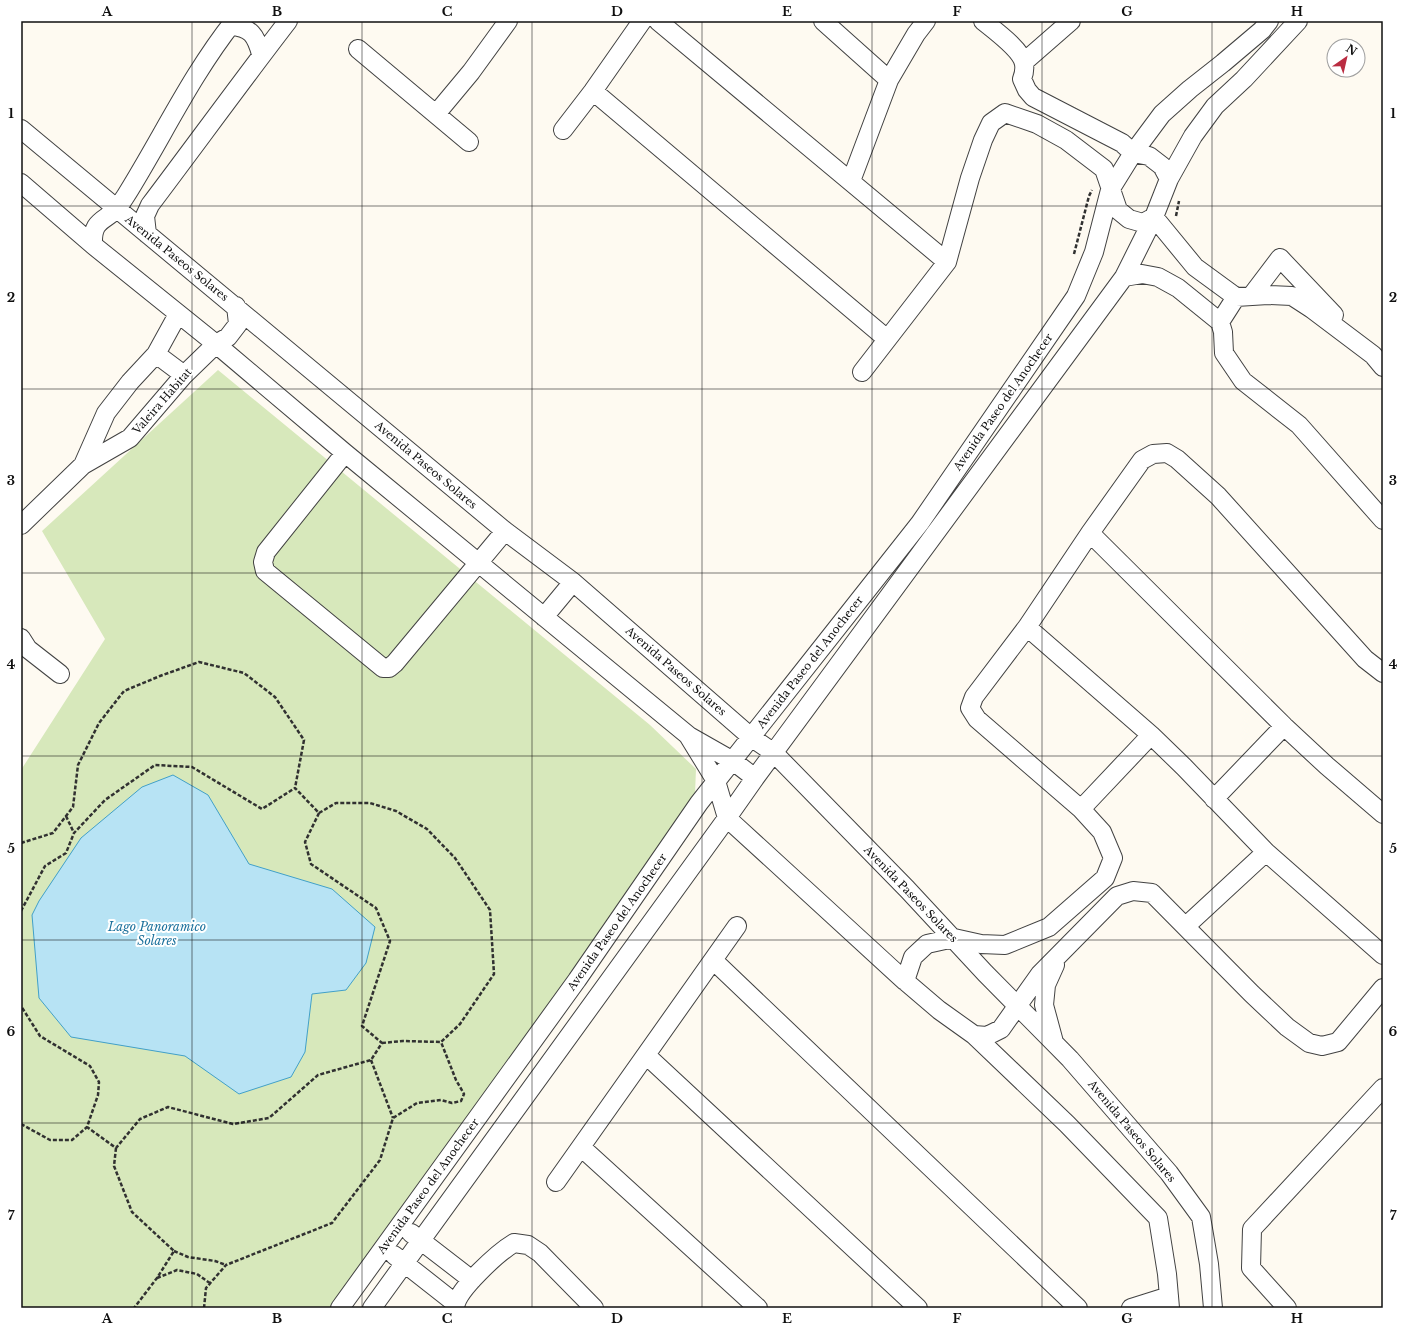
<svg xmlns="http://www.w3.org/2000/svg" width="1404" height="1329" font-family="'Libre Baskerville',serif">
  <rect width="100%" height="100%" fill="#fefaf1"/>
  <path fill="#d7e8bb" d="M 218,370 L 650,725 L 696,769 L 695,794 L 337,1308 L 21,1308 L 21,770 L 105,639 L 42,531 Z"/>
  <path fill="#b7e3f4" stroke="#41a0c8" d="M 173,775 L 208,795 L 249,864 L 332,889 L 375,927 L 366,963 L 346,990 L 312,994 L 305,1052 L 291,1077 L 239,1094 L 185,1056 L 71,1037 L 39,998 L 32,915 L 39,901 L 81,838 L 142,787 Z"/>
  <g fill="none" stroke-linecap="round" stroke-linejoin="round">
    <defs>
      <path id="minor" d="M 658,21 L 947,262
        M 823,21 L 889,80
        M 983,21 C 994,30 1022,50 1024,64 C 1025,70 1024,74 1022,79 L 1027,90 L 1033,97 L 1122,143 L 1133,153 L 1149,156 L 1162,166 L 1169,179
        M 231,26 C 251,27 256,36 261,54
        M 358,49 L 469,142
        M 1024,62 L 1071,21
        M 593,91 L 887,339
        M 436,114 L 471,72 L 508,21
        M 21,129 L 505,531 L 573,582 L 751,737 L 774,753 L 907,889 L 985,973 L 1070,1059 L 1169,1173 L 1201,1217 L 1209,1264 L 1213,1308
        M 563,130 L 593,91 L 642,21
        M 851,181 L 889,80 L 916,34 L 926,21
        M 21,183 L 93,245 L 216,344 L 345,453 L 689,736 L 733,761 L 755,778
        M 147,234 L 145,216 L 150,205 C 196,144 241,82 288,21
        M 93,245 C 92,221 102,222 116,210 C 120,206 122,201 125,197 C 162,138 191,75 234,21
        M 1124,277 L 1142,274 L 1158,277 L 1178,288 L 1220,322 L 1223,332 L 1224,353 L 1243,381 L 1299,425 L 1383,520
        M 1252,295 L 1280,258 L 1334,315
        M 1220,322 L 1236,297 L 1268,295 L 1292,296 L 1312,309 L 1373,355 L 1383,367
        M 156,354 L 184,375
        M 862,372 L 947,262 L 970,178 L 983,140 L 991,123 L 1005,113 L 1037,124 L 1066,140 L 1104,169 L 1118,210 L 1129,219 L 1143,223 L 1154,217 L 1195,267 L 1236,297
        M 345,453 L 266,552 L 263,562 L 265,571 L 383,668 L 389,668 L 395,663 L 505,531
        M 83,465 L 106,413 L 130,382 L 156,354 L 178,314
        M 21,525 L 83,465 L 130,438 L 184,375 L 216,344 L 228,337 L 238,324 L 236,306
        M 1090,533 L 1284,726 L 1327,766 L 1383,814
        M 544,617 L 573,582
        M 1027,627 L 1151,735 L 1184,767 L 1266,852 L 1383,955
        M 21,638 L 28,649 L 60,674
        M 689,737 L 716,781 L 727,818 L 905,981 L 939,1010 L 974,1035 L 1067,1124 L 1158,1218 L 1167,1274 L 1170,1308
        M 1214,799 L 1284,726
        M 1081,809 L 1151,735
        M 1186,926 L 1266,852
        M 713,960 L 1078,1308
        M 905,981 L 913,957 L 927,944 L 954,938 L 981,944 L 1005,945 L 1049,927 L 1105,878 L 1113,858 L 1102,832 L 1081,809 L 977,719 L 970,708 L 974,697 L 1027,627 L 1090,533 L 1142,460 L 1153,454 L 1167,453 L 1177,459 L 1218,496 L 1365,659 L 1383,673
        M 974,1035 L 987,1036 L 1001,1029 L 1040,974 L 1117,896 L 1133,891 L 1152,893 L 1252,994 L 1287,1027 L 1309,1043 L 1322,1046 L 1338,1042 L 1383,988
        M 1054,1042 L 1044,1005 L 1046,985 L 1055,965
        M 646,1055 L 918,1308
        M 581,1147 L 758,1308
        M 556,1182 L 737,926
        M 411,1233 L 472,1280
        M 394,1255 L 455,1303
        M 340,1308 L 577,980 L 699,803 L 920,523 L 1076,296 L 1094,252 L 1110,190 L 1133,153 L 1162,114 L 1190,89 L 1223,63 L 1262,30 L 1269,21
        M 372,1308 L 727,818 L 755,778 L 1124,277 L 1154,217 L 1169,179 L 1193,136 L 1215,106 L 1244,79 L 1298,21
        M 455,1308 C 456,1290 499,1252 514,1243 L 528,1245 L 540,1253 L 594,1308
        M 1131,1308 L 1169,1296
        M 1287,1308 L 1251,1268 L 1252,1229 L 1383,1088"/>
    </defs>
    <use href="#minor" stroke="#424242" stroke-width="20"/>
    <path stroke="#313131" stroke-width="2.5" stroke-dasharray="4 2" stroke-linecap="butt" d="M 1176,216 L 1179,201
      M 1074,254 L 1089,196 L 1092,190
      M 66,816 L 74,833
      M 21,843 L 53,833 L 73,807 L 78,765 L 99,723 L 124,691 L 160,676 L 199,662 L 244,673 L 275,697 L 304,740 L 295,788
      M 21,911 L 45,866 L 66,853 L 74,833 L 105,800 L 155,765 L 192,767 L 262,809 L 295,788 L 319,813 L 305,842 L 311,864 L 376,908 L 390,941 L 362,1026 L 382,1043 L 371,1060 L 318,1075 L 269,1118 L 233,1124 L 168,1107 L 140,1119 L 116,1148 L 87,1127 L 98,1095 L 99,1082 L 90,1066 L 40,1036 L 21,1006
      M 382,1043 L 403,1041 L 441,1042
      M 371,1060 L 393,1118
      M 21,1124 L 50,1140 L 72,1140 L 87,1127
      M 116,1148 L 114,1166 L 132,1212 L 174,1251 L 157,1278 L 134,1308
      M 174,1251 L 188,1257 L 215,1261 L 226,1265
      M 157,1278 L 177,1270 L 197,1274 L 211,1284
      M 204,1308 L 206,1288 L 226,1265 L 332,1223 L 380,1160 L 393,1118 L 417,1103 L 441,1100 L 452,1103 L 461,1101 L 464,1094 L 456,1080 L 441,1042 L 460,1024 L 494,974 L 490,910 L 455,858 L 427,829 L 396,811 L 370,803 L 336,803 L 319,813"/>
    <use href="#minor" stroke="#fff" stroke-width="18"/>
  </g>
  <path fill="none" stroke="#0f0f0f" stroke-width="1" stroke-opacity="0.55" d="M 192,21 L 192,1308M 362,21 L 362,1308M 532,21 L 532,1308M 702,21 L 702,1308M 872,21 L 872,1308M 1042,21 L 1042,1308M 1212,21 L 1212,1308M 21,206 L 1383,206M 21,389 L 1383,389M 21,573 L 1383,573M 21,756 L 1383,756M 21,940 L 1383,940M 21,1123 L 1383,1123"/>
  <g text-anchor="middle" stroke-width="4" stroke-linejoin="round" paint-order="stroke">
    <g font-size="11" fill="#0f0f0f" stroke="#fff">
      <text transform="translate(177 258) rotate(39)" y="4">Avenida Paseos Solares</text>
      <text transform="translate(162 401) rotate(-49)" y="4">Valeira Habitat</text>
      <text transform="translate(1003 402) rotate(-55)" y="4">Avenida Paseo del Anochecer</text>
      <text transform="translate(426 465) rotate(40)" y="4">Avenida Paseos Solares</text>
      <text transform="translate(810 662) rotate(-52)" y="4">Avenida Paseo del Anochecer</text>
      <text transform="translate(676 671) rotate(41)" y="4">Avenida Paseos Solares</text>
      <text transform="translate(911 894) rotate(46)" y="4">Avenida Paseos Solares</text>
      <text transform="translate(617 922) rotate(-55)" y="4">Avenida Paseo del Anochecer</text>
      <text transform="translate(1132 1131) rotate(50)" y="4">Avenida Paseos Solares</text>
      <text transform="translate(428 1186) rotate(-54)" y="4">Avenida Paseo del Anochecer</text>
    </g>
    <g font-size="12" font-style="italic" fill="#1c719c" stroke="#fff">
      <text x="157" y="931">Lago Panoramico<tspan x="157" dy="14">Solares</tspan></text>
    </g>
  </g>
  <rect width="1404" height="1329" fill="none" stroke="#ffffff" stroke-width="44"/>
  <g transform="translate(1346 58) rotate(34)"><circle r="19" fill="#ffffff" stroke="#9f9f9f"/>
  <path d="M0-3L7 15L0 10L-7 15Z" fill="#ba2c41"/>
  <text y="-6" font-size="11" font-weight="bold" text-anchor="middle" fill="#0f0f0f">N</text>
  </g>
  <rect x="22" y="22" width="1360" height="1285" fill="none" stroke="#0f0f0f" stroke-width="1.5"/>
  <g font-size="13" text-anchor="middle" font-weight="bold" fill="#0f0f0f">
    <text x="107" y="16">A</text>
    <text x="277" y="16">B</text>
    <text x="447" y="16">C</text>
    <text x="617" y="16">D</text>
    <text x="787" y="16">E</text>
    <text x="957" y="16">F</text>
    <text x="1127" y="16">G</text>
    <text x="1297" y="16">H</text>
    <text x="11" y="118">1</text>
    <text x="1393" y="118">1</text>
    <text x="11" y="302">2</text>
    <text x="1393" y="302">2</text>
    <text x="11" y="485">3</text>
    <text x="1393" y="485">3</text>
    <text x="11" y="669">4</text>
    <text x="1393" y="669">4</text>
    <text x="11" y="853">5</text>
    <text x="1393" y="853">5</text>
    <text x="11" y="1036">6</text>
    <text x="1393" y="1036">6</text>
    <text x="11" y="1220">7</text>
    <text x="1393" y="1220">7</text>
    <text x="107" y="1323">A</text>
    <text x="277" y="1323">B</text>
    <text x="447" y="1323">C</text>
    <text x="617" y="1323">D</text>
    <text x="787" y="1323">E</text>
    <text x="957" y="1323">F</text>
    <text x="1127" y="1323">G</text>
    <text x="1297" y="1323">H</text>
  </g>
</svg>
